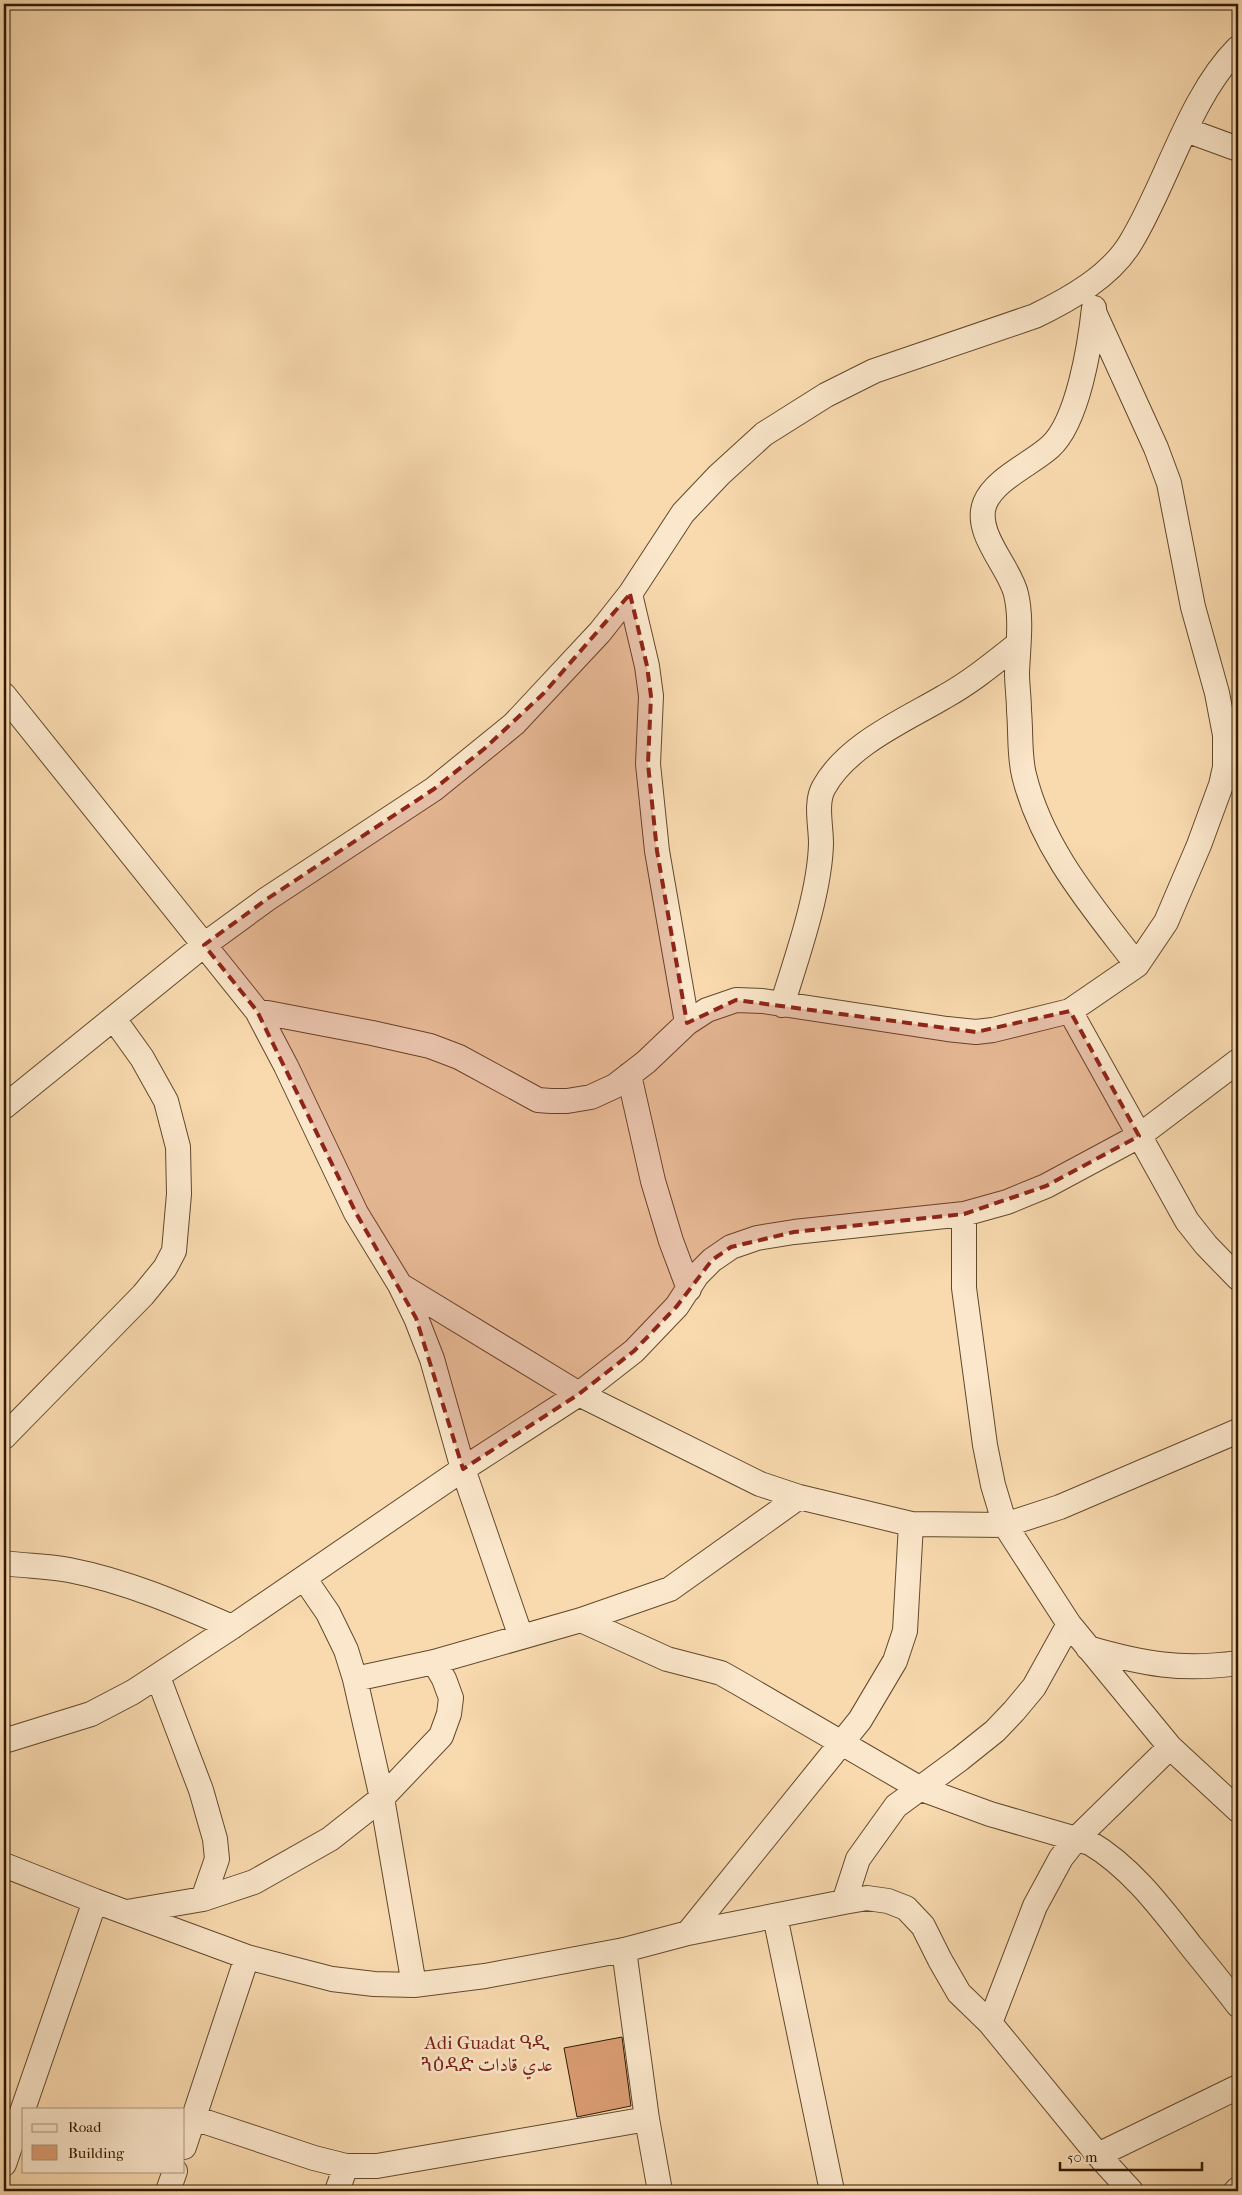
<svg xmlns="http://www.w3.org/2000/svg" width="1242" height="2195" font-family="'IM FELL French Canon',Amiri,'Noto Serif Ethiopic',serif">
  <rect width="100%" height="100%" fill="#f9daaf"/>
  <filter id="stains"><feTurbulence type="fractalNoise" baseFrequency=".004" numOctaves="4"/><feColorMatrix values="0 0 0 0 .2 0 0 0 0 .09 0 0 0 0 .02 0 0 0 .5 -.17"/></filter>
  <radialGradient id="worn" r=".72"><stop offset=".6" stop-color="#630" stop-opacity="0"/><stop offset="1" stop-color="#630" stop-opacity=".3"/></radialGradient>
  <path fill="#dd9e74" stroke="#301900" d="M 622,2037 L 631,2106 L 577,2117 L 564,2048 Z"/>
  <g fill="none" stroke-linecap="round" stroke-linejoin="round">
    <defs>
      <path id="minor" d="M 1186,130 L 1238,149
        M 1094,308 C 1090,345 1078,422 1050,447 C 1031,464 995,479 985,503 C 973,533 1010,567 1016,594 C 1022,619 1018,646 1017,673 C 1017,685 1019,698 1019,711 C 1021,731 1019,755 1024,775 C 1042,849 1092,906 1137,965
        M 630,594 L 647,666 L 651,696 L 648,764 L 657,851 L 687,1023
        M 4,695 L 257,1011 L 286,1066 L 356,1213 L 400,1285 L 416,1318 L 432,1359 L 463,1469 L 521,1637
        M 782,1005 C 797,957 820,892 821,843 C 821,826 815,802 824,787 C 847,745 905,720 944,697 C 971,682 994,663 1018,644
        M 257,1011 L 372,1033 L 430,1046 L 459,1057 L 538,1100 L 551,1101 L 567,1101 L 591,1097 L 615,1086 L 646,1062 L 687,1023 L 707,1010 L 736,1000 L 763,1001 L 947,1029 L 976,1032 L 993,1030 L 1070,1011 L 1137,965 L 1166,922 L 1199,845 L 1221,785 L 1225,767 L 1225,735 L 1217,693 L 1193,607 L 1169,483 L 1156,448 L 1094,312
        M 1070,1011 L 1187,1221 L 1206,1245 L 1238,1278
        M 629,1075 L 653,1181 L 671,1241 L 689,1289
        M 4,1107 L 204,945 L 267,899 L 434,789 L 514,724 L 600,632 L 630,594 L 683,513 L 719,475 L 764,434 L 826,395 L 874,371 L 1035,316 C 1070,299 1111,276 1131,242 C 1167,183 1189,97 1238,48
        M 964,1214 L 964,1288 L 985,1445 L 993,1485 L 1005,1525 L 1069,1624 L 1170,1747 L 1238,1810
        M 400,1285 L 579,1394 L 760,1484 L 799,1497 L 911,1524 L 1005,1525 L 1060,1507 L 1238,1431
        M 4,1437 L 143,1295 L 165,1268 L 174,1251 L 179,1194 L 178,1147 L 166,1101 L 142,1058 L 114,1019
        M 4,1563 C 25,1566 48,1566 69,1570 C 126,1581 179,1604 232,1627
        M 304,1578 L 328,1613 L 346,1650 L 355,1679 L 382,1798 L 414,1985
        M 581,1620 L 667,1659 L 721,1673 L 737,1682 L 919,1788 L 990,1814 L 1090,1843 C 1131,1867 1162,1909 1191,1946 C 1207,1966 1223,1985 1238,2005
        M 1088,1648 C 1143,1664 1182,1671 1238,1663
        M 158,1677 L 201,1790 L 215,1839 L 217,1859 L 203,1899
        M 355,1679 L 434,1662 L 581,1620 L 670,1589 L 799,1497
        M 4,1741 L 91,1714 L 133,1692 L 232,1627 L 463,1469 L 579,1394 L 634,1351 L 677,1306 L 697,1275 L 712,1260 L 731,1247 L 757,1238 L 794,1232 L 964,1214 L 1007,1202 L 1046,1186 L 1139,1136 L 1238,1061
        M 4,1865 L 95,1901 L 247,1957 L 332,1979 L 374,1984 L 414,1985 L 485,1976 L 624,1950 L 688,1933 L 844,1902 L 867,1898 L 888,1901 L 906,1908 L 923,1926 L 940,1960 L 959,1993 L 990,2023 L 1098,2155 L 1131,2191
        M 844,1902 L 858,1859 L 896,1806 L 960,1759 L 995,1731 L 1014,1711 L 1034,1687 L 1069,1624
        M 127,1912 L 203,1899 L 254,1882 L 330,1839 L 382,1798 L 441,1736 L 449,1714 L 451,1698 L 444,1679 L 434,1662
        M 775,1916 L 832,2191
        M 688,1933 L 860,1720 L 895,1661 L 905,1631 L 911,1524
        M 624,1950 L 647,2119 L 660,2191
        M 990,2023 L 1035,1906 L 1061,1858 L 1076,1839 L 1170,1747
        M 194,2118 L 314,2158 L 346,2166 L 377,2166 L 647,2119
        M 184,2147 L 247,1957
        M 1098,2155 L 1238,2087
        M 4,2164 L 95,1901
        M 168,2191 L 175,2171
        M 337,2191 L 346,2166
        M 1236,2191 L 1238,2189"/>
    </defs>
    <use href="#minor" stroke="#62492c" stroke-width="26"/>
    <use href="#minor" stroke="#fbe7cb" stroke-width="24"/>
  </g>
  <path fill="#8f2418" fill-opacity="0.2" stroke="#8f2418" stroke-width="4" stroke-dasharray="10 6" stroke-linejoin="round" d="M 630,594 L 647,666 L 651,696 L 648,764 L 657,851 L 687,1023 L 736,1000 L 976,1032 L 1070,1011 L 1139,1136 L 1046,1186 L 964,1214 L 794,1232 L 731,1247 L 712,1260 L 677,1306 L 634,1351 L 579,1394 L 463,1469 L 416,1318 L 356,1213 L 257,1011 L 204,945 L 267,899 L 434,789 L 484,749 L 544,693 Z"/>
  <g text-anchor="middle" stroke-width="5" stroke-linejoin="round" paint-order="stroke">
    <g font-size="19" fill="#7a1f14" stroke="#fbe7cb">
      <text x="487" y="2049">Adi Guadat ዓዲ<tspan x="487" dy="22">ጓዕዳድ عدي قادات</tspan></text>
    </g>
  </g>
  <rect width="1242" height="2195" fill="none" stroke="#f9daaf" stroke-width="20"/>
  <rect x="5" y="5" width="1232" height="2185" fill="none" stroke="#301900" stroke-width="2.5"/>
  <rect x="10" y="10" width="1222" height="2175" fill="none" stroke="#301900"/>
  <rect x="22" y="2108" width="162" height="65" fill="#fbe7cb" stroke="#aa957a"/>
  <rect x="32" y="2124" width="25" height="8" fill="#fbe7cb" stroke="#aa957a"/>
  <text x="68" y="2132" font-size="15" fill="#301900">Road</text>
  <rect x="32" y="2145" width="25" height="15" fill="#dd9e74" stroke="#aa957a"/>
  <text x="68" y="2158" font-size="15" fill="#301900">Building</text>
  <path d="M1060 2162v8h142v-8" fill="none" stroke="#301900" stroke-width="2.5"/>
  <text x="1067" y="2162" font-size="15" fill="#301900" stroke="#fbe7cb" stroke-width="4" paint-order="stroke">50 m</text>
  <rect width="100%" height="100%" filter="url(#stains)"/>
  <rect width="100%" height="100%" fill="url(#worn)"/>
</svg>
